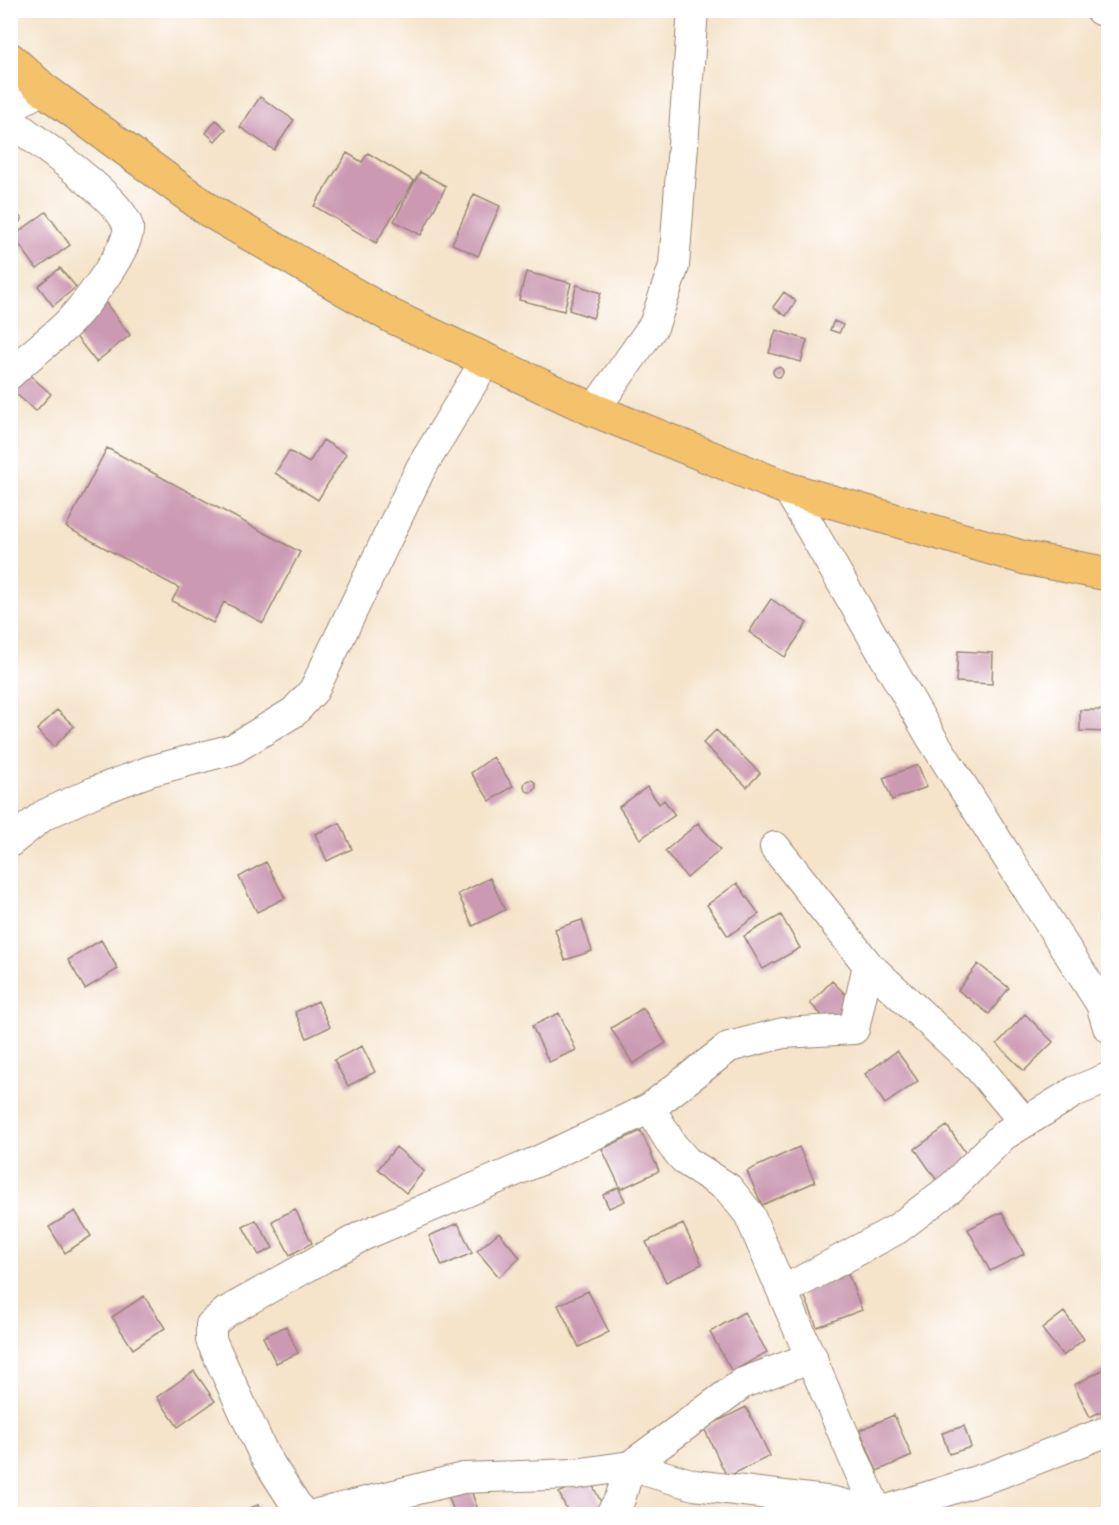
<svg xmlns="http://www.w3.org/2000/svg" width="1119" height="1525" font-family="Dekko,sans-serif">
  <rect width="100%" height="100%" fill="#fff"/>
  <filter id="ink" filterUnits="userSpaceOnUse"><feTurbulence type="fractalNoise" baseFrequency=".0167" numOctaves="2"/><feDisplacementMap in="SourceGraphic" scale="12" xChannelSelector="R" yChannelSelector="G"/><feConvolveMatrix kernelMatrix="1 2 1 2 8 2 1 2 1" color-interpolation-filters="sRGB"/></filter>
  <filter id="wash" filterUnits="userSpaceOnUse"><feTurbulence type="fractalNoise" baseFrequency=".008" numOctaves="4" result="noise"/><feDisplacementMap in="SourceGraphic" scale="24" xChannelSelector="R" yChannelSelector="G"/><feGaussianBlur stdDeviation="1.35" result="paint"/><feColorMatrix in="noise" values="0 0 0 0 0 0 0 0 0 0 0 0 0 0 0 0 0 1.4 0 .05"/><feComposite in="paint" operator="in"/></filter>
  <g filter="url(#wash)">
    <rect width="100%" height="100%" fill="#f5e3ca"/>
    <g id="blocks">
      <path fill="#cb9ab2" d="M 260,97 L 294,120 L 274,150 L 240,127 Z
        M 216,120 L 226,129 L 215,141 L 206,133 Z
        M 347,153 L 362,162 L 368,153 L 414,181 L 376,243 L 314,206 Z
        M 420,172 L 446,186 L 421,235 L 394,221 Z
        M 474,194 L 500,206 L 478,256 L 452,244 Z
        M 10,208 L 22,219 L 10,233 Z
        M 46,212 L 70,245 L 37,269 L 13,236 Z
        M 60,268 L 76,287 L 53,306 L 38,286 Z
        M 526,272 L 571,283 L 564,311 L 519,300 Z
        M 577,285 L 601,293 L 593,318 L 569,310 Z
        M 784,292 L 796,301 L 786,316 L 773,307 Z
        M 105,302 L 130,335 L 96,362 L 70,329 Z
        M 834,321 L 843,325 L 839,333 L 830,330 Z
        M 776,330 L 807,340 L 801,362 L 769,353 Z
        M773 372a5 5 0 1 1 10 0a5 5 0 1 1-10 0Z
        M 24,370 L 51,394 L 36,411 L 10,389 Z
        M 323,440 L 346,454 L 318,500 L 275,473 L 289,451 L 309,463 Z
        M 107,448 L 300,552 L 263,623 L 224,602 L 213,623 L 172,601 L 179,588 L 66,527 Z
        M 771,599 L 807,623 L 785,657 L 749,632 Z
        M 958,651 L 993,653 L 992,684 L 956,682 Z
        M 57,710 L 74,726 L 54,747 L 37,730 Z
        M 1080,710 L 1108,710 L 1108,732 L 1080,731 Z
        M 716,730 L 760,773 L 747,787 L 703,743 Z
        M 493,757 L 513,786 L 490,801 L 471,773 Z
        M 918,765 L 927,787 L 892,800 L 883,778 Z
        M524 786a6 6 0 1 1 12 0a6 6 0 1 1-12 0Z
        M 647,787 L 659,804 L 664,800 L 675,815 L 640,839 L 619,807 Z
        M 340,823 L 352,849 L 327,861 L 315,834 Z
        M 698,823 L 720,850 L 687,878 L 665,851 Z
        M 266,862 L 285,898 L 257,912 L 239,877 Z
        M 490,878 L 505,910 L 473,926 L 458,894 Z
        M 737,883 L 759,914 L 728,936 L 707,905 Z
        M 781,915 L 800,948 L 763,969 L 744,936 Z
        M 582,920 L 592,951 L 565,960 L 555,929 Z
        M 101,940 L 118,969 L 85,989 L 68,960 Z
        M 978,964 L 1009,988 L 989,1014 L 958,990 Z
        M 832,981 L 854,1003 L 832,1026 L 810,1003 Z
        M 318,1001 L 330,1027 L 307,1038 L 295,1012 Z
        M 643,1008 L 666,1043 L 633,1064 L 611,1028 Z
        M 559,1013 L 576,1050 L 549,1062 L 532,1026 Z
        M 1025,1014 L 1053,1042 L 1024,1071 L 997,1044 Z
        M 362,1046 L 375,1072 L 348,1086 L 334,1060 Z
        M 897,1051 L 918,1081 L 885,1104 L 865,1074 Z
        M 947,1126 L 970,1159 L 938,1182 L 915,1149 Z
        M 641,1131 L 659,1171 L 621,1189 L 602,1149 Z
        M 396,1147 L 424,1171 L 406,1193 L 378,1169 Z
        M 799,1147 L 815,1182 L 762,1205 L 747,1171 Z
        M 618,1187 L 625,1201 L 609,1208 L 603,1195 Z
        M 295,1209 L 312,1243 L 290,1255 L 272,1221 Z
        M 75,1211 L 91,1236 L 65,1253 L 49,1227 Z
        M 1002,1212 L 1024,1254 L 990,1271 L 968,1229 Z
        M 256,1220 L 273,1248 L 259,1255 L 243,1227 Z
        M 458,1223 L 472,1253 L 442,1266 L 429,1236 Z
        M 683,1224 L 702,1264 L 666,1282 L 646,1242 Z
        M 499,1232 L 520,1258 L 499,1277 L 477,1251 Z
        M 848,1274 L 862,1310 L 817,1327 L 803,1292 Z
        M 588,1291 L 609,1332 L 579,1347 L 558,1305 Z
        M 144,1296 L 165,1328 L 133,1349 L 112,1317 Z
        M 744,1312 L 767,1352 L 732,1372 L 710,1332 Z
        M 1064,1312 L 1084,1339 L 1063,1356 L 1042,1329 Z
        M 286,1326 L 298,1353 L 276,1363 L 263,1337 Z
        M 1108,1367 L 1108,1408 L 1090,1417 L 1074,1385 Z
        M 194,1371 L 215,1401 L 178,1427 L 157,1397 Z
        M 746,1407 L 770,1456 L 727,1477 L 704,1428 Z
        M 894,1415 L 912,1456 L 877,1471 L 860,1430 Z
        M 964,1426 L 971,1447 L 949,1454 L 942,1433 Z
        M 589,1478 L 607,1514 L 569,1514 L 559,1493 Z
        M 467,1479 L 478,1510 L 455,1514 L 445,1487 Z
        M 258,1505 L 262,1514 L 234,1514 Z"/>
    </g>
  </g>
  <g filter="url(#ink)">
    <use href="#blocks" fill-opacity="0" stroke="#988674" stroke-width="1.5"/>
    <g fill="none" stroke-linecap="round" stroke-linejoin="round">
      <defs>
        <path id="minor" d="M 1100,10 L 1108,12
          M 10,107 L 43,89
          M 10,121 C 36,141 122,199 128,227 C 132,245 85,305 72,319 C 54,339 30,354 10,374
          M 594,410 L 654,325 L 674,266 L 693,10
          M 788,489 L 931,737 L 1101,1004 L 1108,1027
          M 10,842 L 44,815 L 94,792 L 150,771 L 233,749 L 294,712 L 314,690 L 421,468 L 486,360
          M 775,847 L 868,965 L 979,1068 L 1024,1122
          M 650,1108 L 672,1145 L 686,1161 L 728,1188 L 749,1214 L 878,1514
          M 783,1291 L 897,1229 L 952,1187 L 1004,1135 L 1076,1091 L 1108,1078
          M 302,1514 L 264,1455 L 211,1340 L 211,1325 L 226,1312 L 362,1236 L 536,1162 L 650,1108 L 729,1047 L 783,1033 L 854,1029 L 868,965
          M 317,1514 L 463,1478 L 575,1474 L 630,1466 L 743,1383 L 812,1357
          M 611,1514 L 620,1499 L 630,1466 L 694,1485 L 834,1502 L 878,1513 L 995,1475 L 1108,1431"/>
        <path id="major" d="M 10,59 L 43,89 L 210,211 L 391,316 L 594,410 L 788,489 L 1025,558 L 1108,574"/>
      </defs>
      <use href="#minor" stroke="#988674" stroke-width="32"/>
      <use href="#major" stroke="#988674" stroke-width="35"/>
      <use href="#minor" stroke="#fff" stroke-width="30"/>
      <use href="#major" stroke="#f4c26a" stroke-width="33"/>
    </g>
  </g>
  <rect width="1119" height="1525" fill="none" stroke="#fff" stroke-width="36"/>
</svg>
